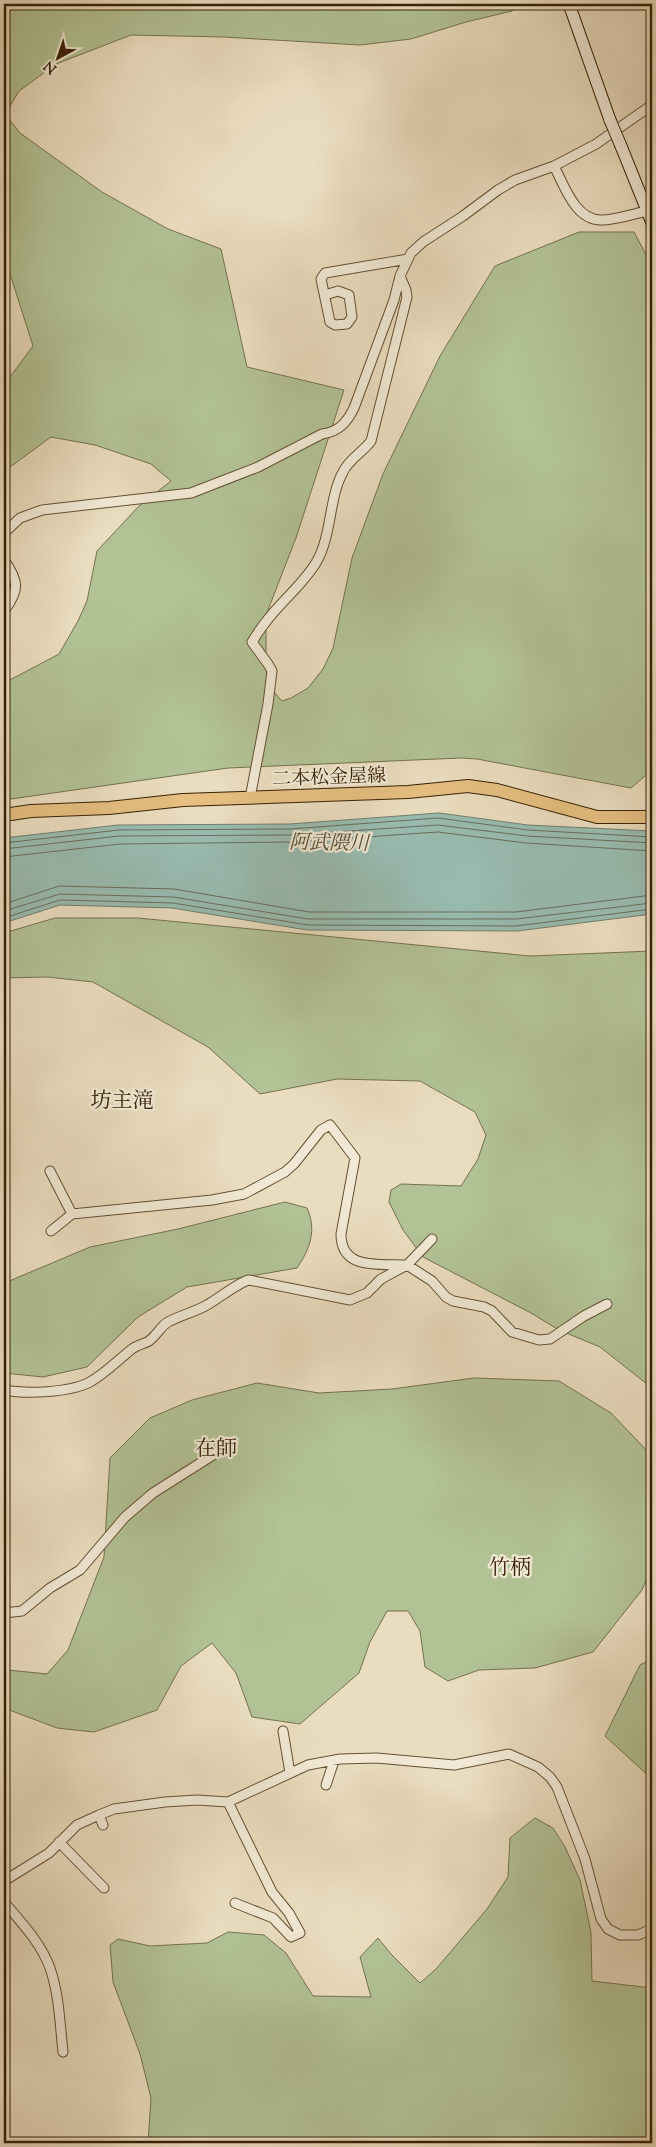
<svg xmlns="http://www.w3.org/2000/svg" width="656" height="2147" font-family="'Sorts Mill Goudy','Noto Serif JP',serif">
  <rect width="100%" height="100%" fill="#eaddbf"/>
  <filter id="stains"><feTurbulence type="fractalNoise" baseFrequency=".004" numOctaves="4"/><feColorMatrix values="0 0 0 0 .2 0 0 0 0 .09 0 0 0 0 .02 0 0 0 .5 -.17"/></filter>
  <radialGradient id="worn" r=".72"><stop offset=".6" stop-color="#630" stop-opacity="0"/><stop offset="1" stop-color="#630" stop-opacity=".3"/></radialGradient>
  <path fill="#b2c295" stroke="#74724e" d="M 4,4 L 519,4 L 512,11 L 466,22 L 411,39 L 360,45 L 223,37 L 131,35 L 56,64 L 19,91 L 5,114 L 20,133 L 102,192 L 168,229 L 221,249 L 247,367 L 344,390 L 296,538 L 266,615 L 266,670 L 273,691 L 282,701 L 291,698 L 308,688 L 323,669 L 333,648 L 352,558 L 383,474 L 440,356 L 495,266 L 579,232 L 634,232 L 652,266 L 652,770 L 631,788 L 477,759 L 461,758 L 228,768 L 4,800 L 4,683 L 59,654 L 78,621 L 87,601 L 97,551 L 139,506 L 171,481 L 151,464 L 95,445 L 51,437 L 6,470 L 4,476 L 4,385 L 33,346 L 11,277 L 4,279 Z
    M 55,918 L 138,918 L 530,956 L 652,951 L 652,1388 L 600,1347 L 559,1330 L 531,1313 L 423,1257 L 403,1230 L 389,1202 L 391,1190 L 401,1184 L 461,1186 L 478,1159 L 486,1135 L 475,1112 L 420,1081 L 337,1079 L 260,1094 L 208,1047 L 93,982 L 48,977 L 4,978 L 4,933 Z
    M 285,1202 L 307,1208 C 317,1230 310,1249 297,1268 L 187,1287 L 138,1317 L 87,1367 L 43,1377 L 4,1373 L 4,1282 L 7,1282 L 90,1247 L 178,1229 Z
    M 474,1378 L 559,1381 L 611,1413 L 652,1456 L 652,1566 L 642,1590 L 593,1652 L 535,1668 L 479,1670 L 448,1681 L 425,1667 L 420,1631 L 408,1611 L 387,1611 L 370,1642 L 359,1673 L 300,1724 L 252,1717 L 236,1673 L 212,1643 L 181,1666 L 157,1710 L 94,1732 L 57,1728 L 4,1708 L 4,1673 L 8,1670 L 47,1674 L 68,1650 L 104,1557 L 110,1458 L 150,1418 L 192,1400 L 257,1383 L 319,1393 L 392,1389 Z
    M 652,1659 L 652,1779 L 605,1736 L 640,1665 Z
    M 535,1818 L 553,1828 L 565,1847 L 580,1880 L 591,1932 L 592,1981 L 652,1988 L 652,2143 L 148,2143 L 151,2098 L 140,2054 L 113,1982 L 110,1945 L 118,1939 L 150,1946 L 207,1943 L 228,1932 L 264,1935 L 286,1953 L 313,1996 L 371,1997 L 360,1957 L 378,1938 L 391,1954 L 420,1983 L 436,1969 L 487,1909 L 508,1877 L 510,1838 Z"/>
  <path fill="#98bcb1" stroke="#717e6d" d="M 439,813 L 528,825 L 652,831 L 652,914 L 517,931 L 307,930 L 172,908 L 60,905 L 4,923 L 4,838 L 118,825 L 290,824 Z"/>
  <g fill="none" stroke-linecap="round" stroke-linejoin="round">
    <path stroke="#686e5c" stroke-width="1" d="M 4,843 L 119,830 L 290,829 L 438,818 L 528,830 L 652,837
      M 4,849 L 119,836 L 290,835 L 438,825 L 527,836 L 652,843
      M 4,857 L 120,844 L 291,842 L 438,832 L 526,843 L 652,851
      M 4,904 L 59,886 L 174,889 L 309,912 L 516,912 L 652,895
      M 4,911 L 60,894 L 173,897 L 308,919 L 516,919 L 652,903
      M 4,918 L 60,900 L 173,903 L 308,925 L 516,926 L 652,909"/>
    <defs>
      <path id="street" d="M 554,166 C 564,185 575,220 601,220 C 615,220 633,214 647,211
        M 325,295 L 338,291 L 349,295 L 352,317 L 347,324 L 335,325 L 330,322 L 321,279 L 325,273 L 408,259
        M 4,533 L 20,518 L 42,510 L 191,493 L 258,467 L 322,434 C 339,432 347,422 354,408 L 394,300 L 400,276 L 411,253 L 423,242 L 463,216 L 498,190 L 515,180 L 554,166 L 596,144 L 652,105
        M 4,560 C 19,581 20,590 4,611
        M 250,798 L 268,704 L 272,671 L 268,664 L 252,642 C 256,636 260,629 265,623 C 281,601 304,584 317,561 C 332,534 329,497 343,472 C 349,459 363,452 371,441 L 407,297 L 406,290 L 400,276
        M 50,1171 L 72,1214
        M 51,1231 L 72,1214 L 212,1200 L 244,1194 L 285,1172 L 294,1164 L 321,1130 L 330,1125 L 355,1158 L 341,1234 C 341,1272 382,1263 407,1265 L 432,1239
        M 4,1390 C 26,1394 69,1393 90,1382 C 106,1373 118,1360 132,1349 C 137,1345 144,1344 149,1341 C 157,1335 161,1326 168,1322 C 181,1315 195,1312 207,1305 C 218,1299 239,1282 249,1280 L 350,1300 L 367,1293 L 381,1279 L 407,1265 L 432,1281 L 446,1297 L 453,1301 L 484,1307 L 492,1311 L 512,1332 L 539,1340 L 550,1339 L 584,1316 L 607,1304
        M 4,1613 L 22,1611 L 50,1588 L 80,1570 L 125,1517 L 153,1493 L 232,1443
        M 283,1731 L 290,1773
        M 326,1785 L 334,1761
        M 228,1802 L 272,1892 L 289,1913 L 300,1933 L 291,1937 L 273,1918 L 235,1903
        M 99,1815 L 103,1825
        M 59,1842 L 104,1888
        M 4,1881 L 49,1853 L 77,1825 L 99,1815 L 114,1809 L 165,1802 L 197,1800 L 228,1802 L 308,1765 L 340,1759 L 377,1758 L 454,1765 L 509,1754 L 538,1767 L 550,1777 L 557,1787 L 585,1859 L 601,1919 L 608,1929 L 620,1935 L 638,1935 L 652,1929
        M 4,1902 C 21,1922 41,1943 50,1968 C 59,1994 60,2024 63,2052"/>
      <path id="secondary" d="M 569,4 L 610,120
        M 621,146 L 652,223"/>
      <path id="primary" d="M 4,815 L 31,811 L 109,808 L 183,800 L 408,792 L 468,786 L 497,790 L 597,817 L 652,817"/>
    </defs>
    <use href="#street" stroke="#645034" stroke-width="11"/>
    <use href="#secondary" stroke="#372106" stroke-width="13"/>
    <use href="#primary" stroke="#372106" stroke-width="14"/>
    <use href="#street" stroke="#f1e9d5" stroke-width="9"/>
    <use href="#secondary" stroke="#f1e9d5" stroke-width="11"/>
    <use href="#primary" stroke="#e5be80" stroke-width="12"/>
    <defs>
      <path id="secondary-bridge" d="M 610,120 L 621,146"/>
    </defs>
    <use href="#secondary-bridge" stroke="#372106" stroke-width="13" stroke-linecap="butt"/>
    <use href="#secondary-bridge" stroke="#f1e9d5" stroke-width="11"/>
  </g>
  <g text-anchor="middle" stroke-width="4.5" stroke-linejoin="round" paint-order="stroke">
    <g font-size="19" fill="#372106" stroke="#f1e9d5">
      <text transform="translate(329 776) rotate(-2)" y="7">二本松金屋線</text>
    </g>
    <g font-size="20" font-style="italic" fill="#545039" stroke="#f1e9d5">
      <text transform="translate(329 842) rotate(1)" y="7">阿武隈川</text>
    </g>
    <g font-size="21" fill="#372106" stroke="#f1e9d5">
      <text x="122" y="1107">坊主滝</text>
      <text x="216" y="1455">在師</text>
      <text x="510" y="1574">竹柄</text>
    </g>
  </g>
  <rect width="656" height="2147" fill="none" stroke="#eaddbf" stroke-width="20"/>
  <rect x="5" y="5" width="646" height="2137" fill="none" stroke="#372106" stroke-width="2.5"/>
  <rect x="10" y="10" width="636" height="2127" fill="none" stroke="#372106"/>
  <g transform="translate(58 58) rotate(220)" stroke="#f1e9d5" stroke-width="4" paint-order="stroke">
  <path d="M0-4L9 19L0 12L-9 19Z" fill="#372106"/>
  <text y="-8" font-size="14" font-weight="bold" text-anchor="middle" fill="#372106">N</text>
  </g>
  <rect width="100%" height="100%" filter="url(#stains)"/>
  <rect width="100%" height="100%" fill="url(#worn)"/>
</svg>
